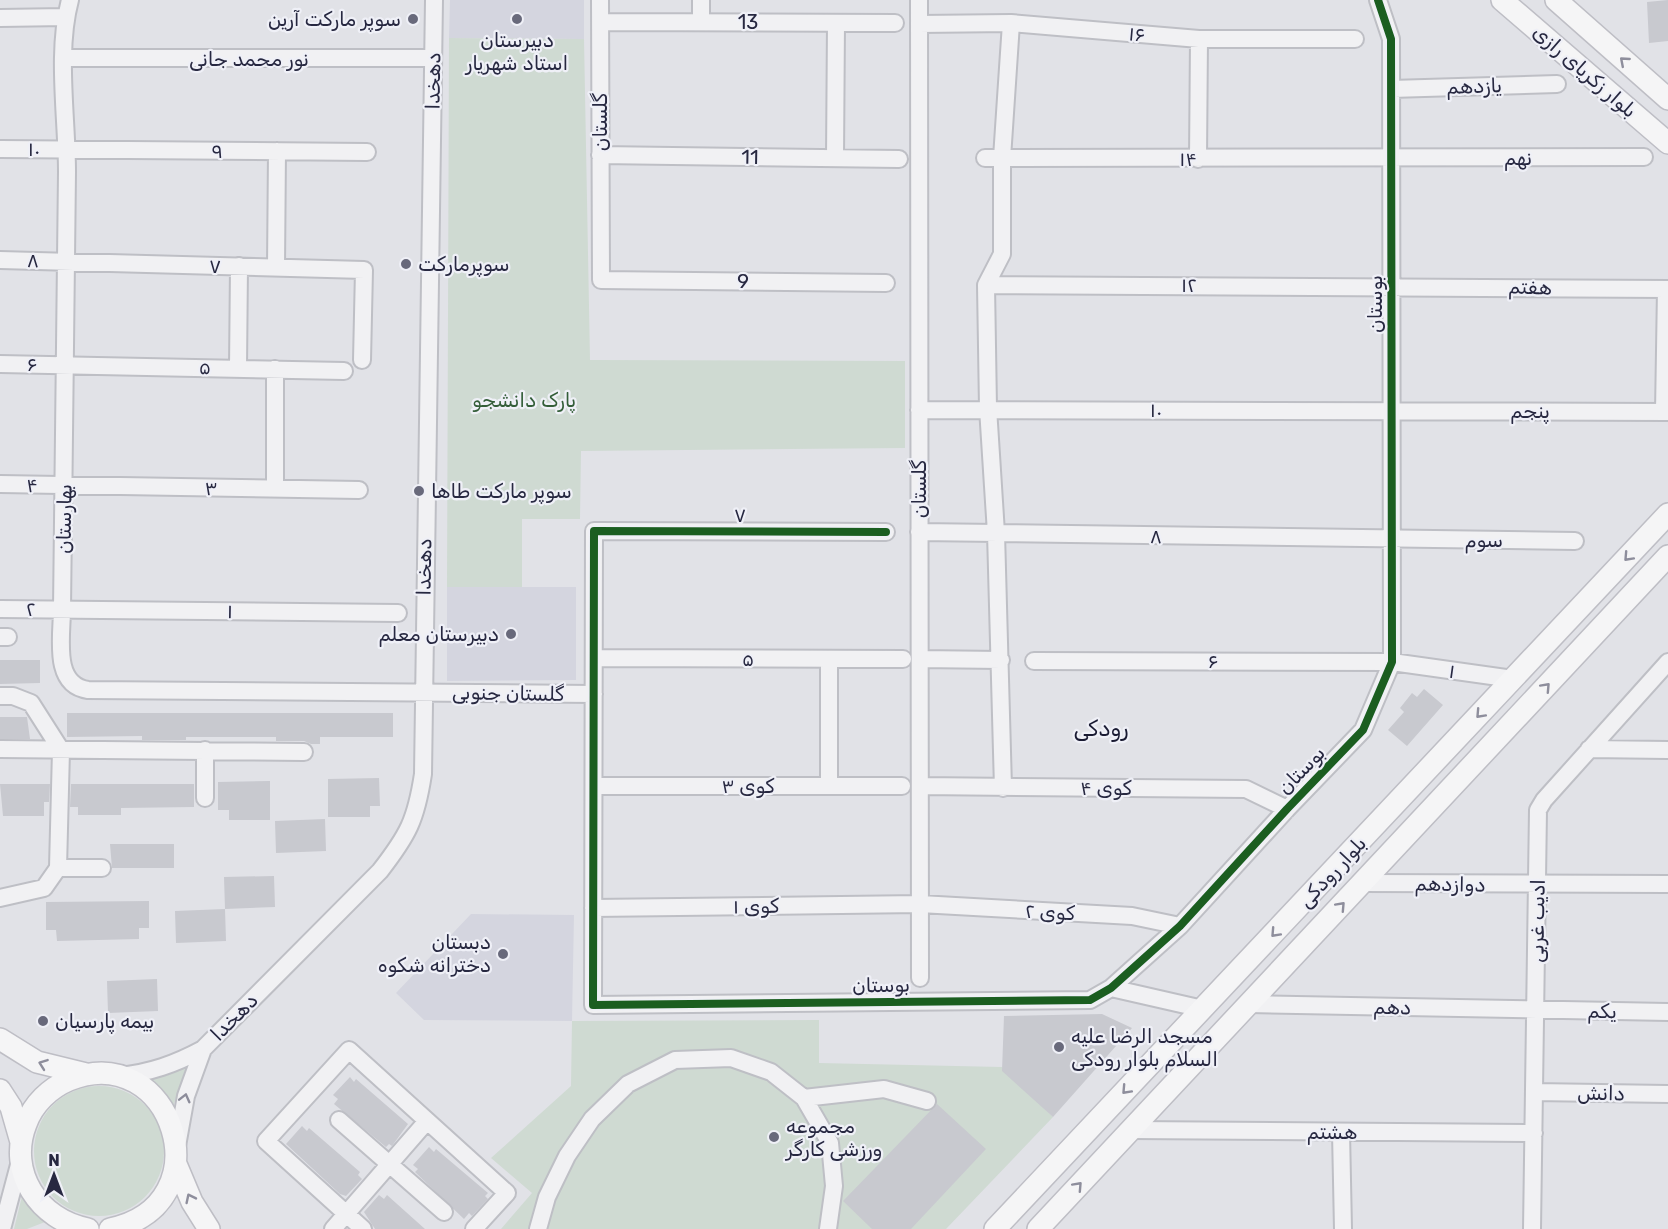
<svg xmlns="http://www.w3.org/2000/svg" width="1668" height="1229" font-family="Rubik,Vazirmatn,sans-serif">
  <rect width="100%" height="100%" fill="#e1e2e7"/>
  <path fill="#d4d5df" d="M 450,0 L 584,0 L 584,39 L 449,38 Z
    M 447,587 L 576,587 L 576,680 L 447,681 Z
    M 471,914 L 574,915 L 572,1021 L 424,1020 L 396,993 Z"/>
  <path fill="#cfdad2" d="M 449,38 L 584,39 L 590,360 L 905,361 L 905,448 L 581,451 L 580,519 L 522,519 L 522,587 L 447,587 Z
    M 819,1020 L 819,1063 L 1002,1067 L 1053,1117 L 946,1229 L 501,1229 L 532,1193 L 491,1158 L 571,1086 L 572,1021 Z
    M 186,1067 L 173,1107 L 150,1080 Z
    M34 1151a65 65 0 1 1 130 0a65 65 0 1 1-130 0Z
    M 22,1196 L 45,1222 L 27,1229 L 14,1229 Z"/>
  <path fill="#c8c9cf" d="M 1668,0 L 1668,41 L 1649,43 L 1647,2 Z
    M 0,660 L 40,660 L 40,683 L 0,684 Z
    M 1424,689 L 1443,705 L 1407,746 L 1388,730 L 1404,712 L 1400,708 L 1412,693 L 1417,697 Z
    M 67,713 L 393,713 L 393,737 L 320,737 L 320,744 L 311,744 L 304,741 L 276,741 L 276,737 L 186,737 L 186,740 L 142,740 L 142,736 L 67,737 Z
    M 0,717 L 27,717 L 30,739 L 0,739 Z
    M 379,778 L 380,806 L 370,806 L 370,817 L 328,817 L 328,779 Z
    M 270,781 L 270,820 L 229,820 L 229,810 L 218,810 L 218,782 Z
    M 0,784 L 50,784 L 49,802 L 44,802 L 44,816 L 3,816 Z
    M 71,784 L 194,784 L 194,807 L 121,808 L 121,815 L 78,815 L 78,807 L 70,807 Z
    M 325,819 L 326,851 L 276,853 L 275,821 Z
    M 110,844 L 174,844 L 174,868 L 112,868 Z
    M 274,876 L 275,907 L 225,909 L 224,877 Z
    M 149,901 L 149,928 L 139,928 L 139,939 L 57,941 L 56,930 L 46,930 L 46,902 Z
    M 225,909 L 226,941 L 176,943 L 175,911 Z
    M 157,979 L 158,1011 L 108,1013 L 107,981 Z
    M 1102,1014 L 1132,1028 L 1053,1117 L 1002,1071 L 1004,1016 Z
    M 350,1077 L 354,1082 L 356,1079 L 408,1124 L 392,1146 L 389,1144 L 386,1147 L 334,1104 L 338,1099 L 333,1095 Z
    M 937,1104 L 986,1149 L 911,1229 L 872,1229 L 843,1201 Z
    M 302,1126 L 307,1131 L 309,1128 L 360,1172 L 358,1175 L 362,1179 L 346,1196 L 340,1194 L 286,1144 Z
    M 429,1147 L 434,1152 L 436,1149 L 488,1193 L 485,1196 L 488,1199 L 472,1216 L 469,1213 L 464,1219 L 415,1172 L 418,1169 L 413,1165 Z
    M 379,1195 L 384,1199 L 387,1195 L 425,1229 L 375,1229 L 364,1212 Z"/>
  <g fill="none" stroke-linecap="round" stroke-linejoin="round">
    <defs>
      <path id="minor" d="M 70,0 C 56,52 67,118 67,172 C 65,318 65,464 62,609 C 62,636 52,685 88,690 L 594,694
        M 600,0 L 601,280 L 886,283
        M 701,0 L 701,22
        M 919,0 L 920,978
        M 0,18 L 65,17
        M 601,22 L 895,23
        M 919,24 L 1011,23 L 1199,39 L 1355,39
        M 65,58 L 433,58
        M 1391,89 L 1557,84
        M 0,149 L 367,152
        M 600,155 L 899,159
        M 835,158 L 836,23
        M 985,158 L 1644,157
        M 1198,159 L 1199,39
        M 0,260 L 364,270 L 362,360
        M 276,268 L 277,151
        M 986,285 L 1668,289
        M 0,364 L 344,371
        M 238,368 L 239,266
        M 919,410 L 1668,412
        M 1664,412 L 1666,289
        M 0,484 L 359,490
        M 275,489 L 275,369
        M 886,532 L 594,531 L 593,1005 L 1090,1000 L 1111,988 L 1180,926 L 1287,809 L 1363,730 L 1392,662 L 1391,39 L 1378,0
        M 919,532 L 1575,541
        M 0,609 L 398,613
        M 0,637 L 8,637
        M 594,658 L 903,659
        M 920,659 L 1001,660
        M 1034,661 L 1392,662 L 1513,679
        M 0,696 L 13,696 L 31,703 L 61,750 L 58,868
        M 0,749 L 304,752
        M 1589,749 L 1668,750
        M 205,750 L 205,798
        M 594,786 L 902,786
        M 829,786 L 829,659
        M 920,786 L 1246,789 L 1287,809
        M 1003,788 L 996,533 L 988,408 L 986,285 L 1002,254 L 1002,158 L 1011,23
        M 1363,883 L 1668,884
        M 0,898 L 44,888 L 58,868 L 102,868
        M 593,908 L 920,904 L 1132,916 L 1180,926
        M 1111,988 L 1203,1009
        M 1249,1004 L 1668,1012
        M 118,1076 C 150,1073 175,1064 203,1049 L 380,871 C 408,835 416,820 423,774 L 434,0
        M 1534,1092 L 1668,1094
        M 804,1098 L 884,1089 L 927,1101
        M 339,1120 L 444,1212
        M 1131,1130 L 1534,1133
        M 1341,1132 L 1343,1229
        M 177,1146 L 186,1096 L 203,1049
        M 2,1229 L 20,1161
        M 333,1229 L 427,1121
        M 363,1229 L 266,1141 L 349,1050 L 507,1193 L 474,1229
        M 538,1229 L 547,1197 L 567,1156 L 592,1119 L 628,1084 L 675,1060 L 731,1058 L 771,1072 L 804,1098 L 830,1143 L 834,1186 L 828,1229
        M 1532,1229 L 1538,810 L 1544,800 L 1668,662"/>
      <path id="major" d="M 1502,0 L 1668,143
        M 1556,0 L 1668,99
        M 0,1039 L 37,1062 L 86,1074
        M 0,1090 L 11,1107 L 21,1142
        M 176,1164 L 192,1202 L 209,1229
        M 88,1229 C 39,1220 7,1172 26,1124 C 33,1104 50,1088 69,1080 C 172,1038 227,1205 110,1229
        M 995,1229 L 1668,514
        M 1038,1229 L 1668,556"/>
    </defs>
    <use href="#minor" stroke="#bebfc5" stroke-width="20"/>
    <use href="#major" stroke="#bebec5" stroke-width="24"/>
    <use href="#minor" stroke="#f1f1f3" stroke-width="16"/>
    <use href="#major" stroke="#f5f5f6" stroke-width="21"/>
    <defs>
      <path id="cycleway" d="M 886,532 L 594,531 L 593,1005 L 1090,1000 L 1111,988 L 1180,926 L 1287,809 L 1363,730 L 1392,662 L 1391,39 L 1378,0"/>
    </defs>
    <use href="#cycleway" stroke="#eff0f7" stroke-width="11"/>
    <use href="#cycleway" stroke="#1b5e20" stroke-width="8"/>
  </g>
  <defs><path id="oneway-chevron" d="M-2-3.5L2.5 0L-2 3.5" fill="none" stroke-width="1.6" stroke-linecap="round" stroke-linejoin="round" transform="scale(1.5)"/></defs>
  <g stroke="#8e8e9c">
    <use href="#oneway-chevron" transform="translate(1624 61) rotate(-139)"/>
    <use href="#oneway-chevron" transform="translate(1628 557) rotate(133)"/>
    <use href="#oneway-chevron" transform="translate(1546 687) rotate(-47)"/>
    <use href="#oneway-chevron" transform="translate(1480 714) rotate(133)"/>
    <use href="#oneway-chevron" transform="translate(1341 906) rotate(-47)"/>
    <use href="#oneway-chevron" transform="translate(1275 933) rotate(133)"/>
    <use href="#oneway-chevron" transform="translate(43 1064) rotate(-160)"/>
    <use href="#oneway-chevron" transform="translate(1126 1090) rotate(133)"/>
    <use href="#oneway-chevron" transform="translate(1078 1186) rotate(-47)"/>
    <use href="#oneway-chevron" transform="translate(190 1198) rotate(-116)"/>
  </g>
  <use stroke="#8c8c9a" href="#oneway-chevron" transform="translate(185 1098) rotate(-76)"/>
  <g fill="#68697b" stroke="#eff0f7" stroke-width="2">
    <circle cx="413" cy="19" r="6"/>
    <circle cx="517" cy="19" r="6"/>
    <circle cx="406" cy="264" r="6"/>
    <circle cx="419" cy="491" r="6"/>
    <circle cx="511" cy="634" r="6"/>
    <circle cx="503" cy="954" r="6"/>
    <circle cx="43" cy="1021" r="6"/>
    <circle cx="1059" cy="1047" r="6"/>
    <circle cx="774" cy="1137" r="6"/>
  </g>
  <g text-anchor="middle" stroke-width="4.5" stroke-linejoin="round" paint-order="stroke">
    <g font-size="20" fill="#272841" stroke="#eff0f7" text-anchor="start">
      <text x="401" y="26" text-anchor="end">سوپر مارکت آرین</text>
      <text x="517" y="47" text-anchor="middle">دبیرستان<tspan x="517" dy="23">استاد شهریار</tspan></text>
      <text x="418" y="271">سوپرمارکت</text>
      <text x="431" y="498">سوپر مارکت طاها</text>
      <text x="499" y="641" text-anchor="end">دبیرستان معلم</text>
      <text x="491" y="949" text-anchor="end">دبستان<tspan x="491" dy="23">دخترانه شکوه</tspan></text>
      <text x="55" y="1028">بیمه پارسیان</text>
      <text x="1071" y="1043">مسجد الرضا علیه<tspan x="1071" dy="23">السلام بلوار رودکی</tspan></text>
      <text x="786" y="1133">مجموعه<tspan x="786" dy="23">ورزشی کارگر</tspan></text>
    </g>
    <g font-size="20" fill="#272841" stroke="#eff0f7">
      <text x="748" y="29">13</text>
      <text transform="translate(1137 34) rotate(5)" y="7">۱۶</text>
      <text x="249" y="66">نور محمد جانی</text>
      <text transform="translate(1585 71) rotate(41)" y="7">بلوار زکریای رازی</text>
      <text transform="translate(433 81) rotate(-89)" y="7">دهخدا</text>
      <text transform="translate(1474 86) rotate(-2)" y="7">یازدهم</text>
      <text transform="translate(600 122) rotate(-90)" y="7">گلستان</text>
      <text x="34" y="156">۱۰</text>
      <text x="217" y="158">۹</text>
      <text transform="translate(750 157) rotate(1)" y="7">11</text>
      <text x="1518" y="165">نهم</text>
      <text x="1188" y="166">۱۴</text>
      <text transform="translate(33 260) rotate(1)" y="7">۸</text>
      <text transform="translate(215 266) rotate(2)" y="7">۷</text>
      <text transform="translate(743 281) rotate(1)" y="7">9</text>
      <text x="1189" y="292">۱۲</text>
      <text transform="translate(1530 287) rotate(1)" y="7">هفتم</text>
      <text transform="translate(1375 304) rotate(-90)" y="7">بوستان</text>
      <text x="32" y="371">۶</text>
      <text transform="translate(205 367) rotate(1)" y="7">۵</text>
      <text x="1156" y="417">۱۰</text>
      <text x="1530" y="418">پنجم</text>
      <text transform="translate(32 485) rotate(1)" y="7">۴</text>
      <text transform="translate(211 488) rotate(1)" y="7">۳</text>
      <text transform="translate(919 489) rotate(-90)" y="7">گلستان</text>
      <text x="740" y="522">۷</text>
      <text transform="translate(64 519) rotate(-89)" y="7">بهارستان</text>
      <text transform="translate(1156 536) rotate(1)" y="7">۸</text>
      <text x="1484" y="547">سوم</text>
      <text transform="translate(424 567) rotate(-89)" y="7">دهخدا</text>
      <text x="31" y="616">۲</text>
      <text transform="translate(230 611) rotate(1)" y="7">۱</text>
      <text x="748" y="666">۵</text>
      <text x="1213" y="668">۶</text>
      <text transform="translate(1452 671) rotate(8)" y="7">۱</text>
      <text transform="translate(508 693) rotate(1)" y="7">گلستان جنوبی</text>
      <text transform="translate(1301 770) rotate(-46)" y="7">بوستان</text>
      <text x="748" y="793">کوی ۳</text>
      <text x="1106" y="795">کوی ۴</text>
      <text transform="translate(1332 872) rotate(-47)" y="7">بلوار رودکی</text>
      <text transform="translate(1450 884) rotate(1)" y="7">دوازدهم</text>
      <text transform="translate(756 906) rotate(-1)" y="7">کوی ۱</text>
      <text transform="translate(1050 912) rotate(3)" y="7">کوی ۲</text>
      <text transform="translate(1537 921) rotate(-89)" y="7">ادیب غربی</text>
      <text transform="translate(881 985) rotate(-1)" y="7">بوستان</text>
      <text transform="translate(1392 1007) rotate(1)" y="7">دهم</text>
      <text transform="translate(1602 1011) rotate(1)" y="7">یکم</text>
      <text transform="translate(234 1017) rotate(-45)" y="7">دهخدا</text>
      <text transform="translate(1601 1093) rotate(1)" y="7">دانش</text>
      <text x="1332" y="1139">هشتم</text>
    </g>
    <g font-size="20" fill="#345e39" stroke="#eff0f7">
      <text x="524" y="407">پارک دانشجو</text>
    </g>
    <g font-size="22" fill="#191a32" stroke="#eff0f7">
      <text x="1101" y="736">رودکی</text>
    </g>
  </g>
  <g transform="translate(54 1175)" stroke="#eff0f7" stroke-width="4.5" paint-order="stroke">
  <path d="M0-4.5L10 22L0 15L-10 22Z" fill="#272841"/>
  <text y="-9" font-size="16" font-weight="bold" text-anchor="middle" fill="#272841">N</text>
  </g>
</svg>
